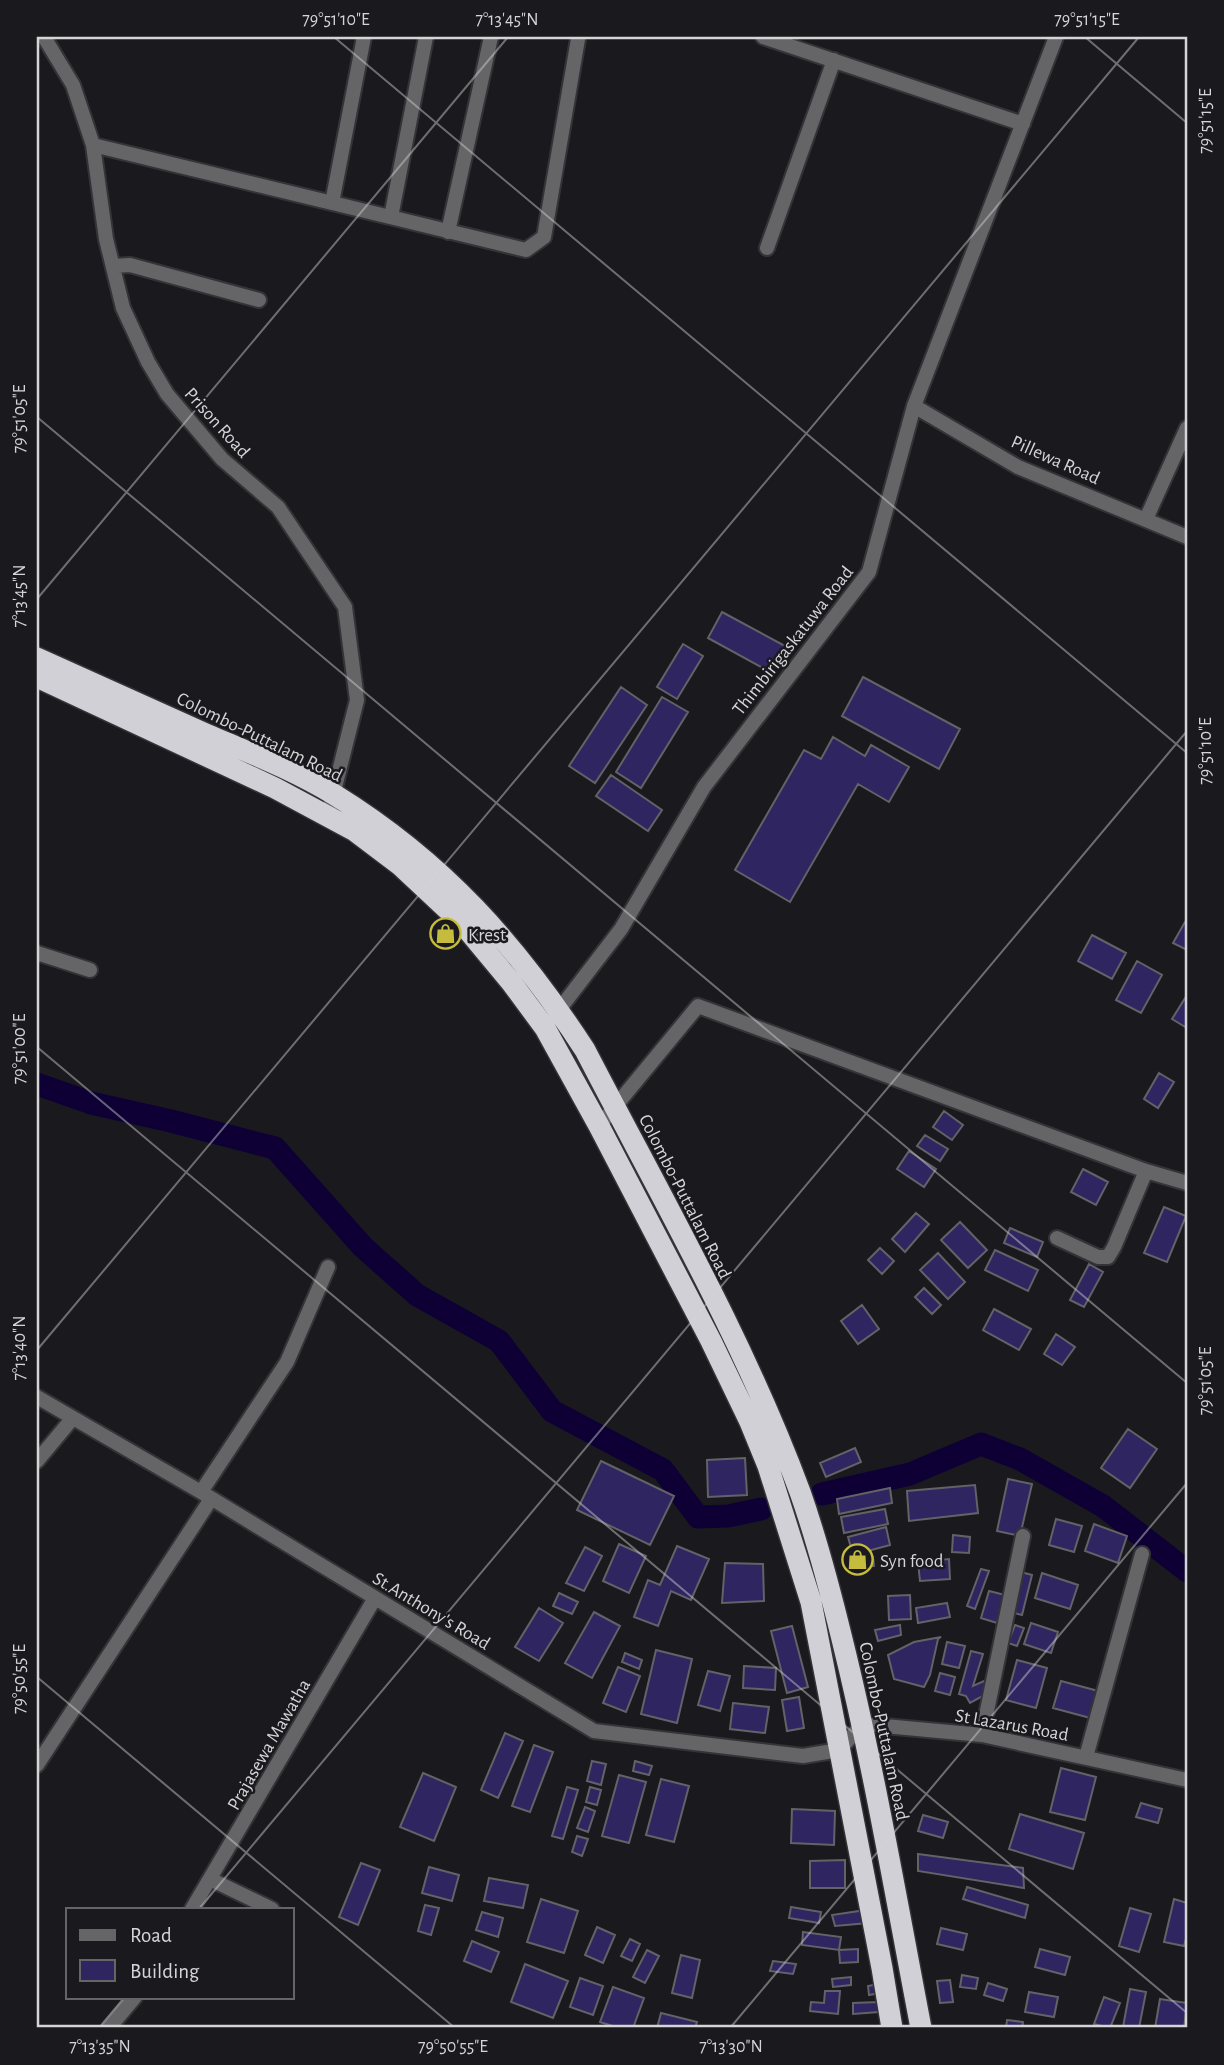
<svg xmlns="http://www.w3.org/2000/svg" width="1224" height="2065" font-family="'Alegreya Sans',sans-serif">
  <rect width="100%" height="100%" fill="#1a1a1e"/>
  <g fill="none" stroke-linecap="round" stroke-linejoin="round">
    <path stroke="#0e0035" stroke-width="23" d="M 37,1084 L 91,1103 L 171,1121 L 275,1148 L 363,1247 L 417,1295 L 499,1341 L 552,1411 L 663,1470 L 698,1517 L 728,1516 L 761,1509
      M 822,1494 L 910,1474 L 981,1444 L 1020,1459 L 1103,1506 L 1187,1571"/>
  </g>
  <path fill="#2e2561" stroke="#626267" stroke-width="2" d="M 722,612 L 785,646 L 770,672 L 708,638 Z
    M 683,644 L 703,656 L 677,699 L 657,687 Z
    M 863,677 L 960,729 L 939,769 L 842,716 Z
    M 621,687 L 647,705 L 595,783 L 569,766 Z
    M 662,697 L 688,712 L 641,788 L 616,772 Z
    M 833,737 L 865,756 L 871,745 L 909,767 L 889,802 L 858,784 L 790,902 L 735,870 L 804,750 L 821,759 Z
    M 611,775 L 662,810 L 648,831 L 596,796 Z
    M 1185,922 L 1187,923 L 1187,950 L 1173,943 Z
    M 1092,935 L 1126,953 L 1112,979 L 1078,961 Z
    M 1137,961 L 1162,975 L 1141,1013 L 1116,1000 Z
    M 1187,995 L 1187,1028 L 1172,1019 Z
    M 1159,1073 L 1174,1082 L 1158,1108 L 1144,1099 Z
    M 944,1111 L 963,1125 L 952,1140 L 933,1127 Z
    M 925,1135 L 948,1149 L 940,1161 L 917,1146 Z
    M 909,1151 L 936,1169 L 924,1187 L 897,1169 Z
    M 1083,1169 L 1108,1182 L 1096,1205 L 1071,1192 Z
    M 1164,1207 L 1186,1216 L 1167,1262 L 1144,1253 Z
    M 916,1213 L 929,1224 L 905,1252 L 892,1239 Z
    M 960,1222 L 987,1250 L 968,1268 L 941,1240 Z
    M 1010,1228 L 1043,1242 L 1037,1257 L 1004,1243 Z
    M 880,1248 L 894,1261 L 882,1274 L 868,1260 Z
    M 995,1250 L 1038,1270 L 1028,1291 L 985,1270 Z
    M 938,1253 L 965,1282 L 948,1299 L 920,1270 Z
    M 1089,1264 L 1103,1272 L 1084,1307 L 1070,1300 Z
    M 924,1288 L 941,1305 L 932,1314 L 915,1297 Z
    M 862,1305 L 879,1329 L 858,1344 L 841,1321 Z
    M 994,1309 L 1031,1329 L 1019,1350 L 983,1330 Z
    M 1056,1334 L 1075,1347 L 1062,1365 L 1044,1354 Z
    M 1128,1429 L 1157,1449 L 1130,1488 L 1101,1468 Z
    M 855,1448 L 861,1462 L 826,1477 L 820,1463 Z
    M 745,1458 L 747,1495 L 708,1497 L 707,1460 Z
    M 601,1461 L 674,1496 L 650,1545 L 577,1510 Z
    M 1008,1479 L 1032,1484 L 1020,1536 L 997,1531 Z
    M 975,1485 L 978,1513 L 909,1521 L 907,1491 Z
    M 890,1488 L 892,1503 L 839,1514 L 837,1499 Z
    M 885,1509 L 888,1524 L 844,1533 L 841,1517 Z
    M 1056,1519 L 1082,1526 L 1074,1552 L 1049,1545 Z
    M 1094,1524 L 1127,1536 L 1118,1563 L 1085,1551 Z
    M 886,1527 L 890,1545 L 853,1555 L 848,1537 Z
    M 953,1535 L 970,1537 L 969,1553 L 952,1552 Z
    M 619,1544 L 646,1556 L 629,1593 L 603,1581 Z
    M 677,1546 L 709,1559 L 691,1600 L 671,1591 L 658,1626 L 634,1617 L 648,1580 L 660,1585 Z
    M 585,1547 L 602,1556 L 584,1591 L 566,1583 Z
    M 873,1557 L 874,1566 L 857,1569 L 855,1560 Z
    M 949,1559 L 950,1579 L 920,1581 L 918,1562 Z
    M 725,1563 L 763,1564 L 764,1601 L 722,1603 Z
    M 981,1569 L 989,1571 L 975,1609 L 967,1606 Z
    M 1021,1572 L 1032,1575 L 1022,1615 L 1010,1612 Z
    M 1042,1573 L 1078,1585 L 1070,1609 L 1035,1598 Z
    M 989,1591 L 1005,1595 L 997,1623 L 981,1618 Z
    M 559,1593 L 578,1602 L 572,1614 L 553,1606 Z
    M 910,1595 L 911,1619 L 889,1620 L 888,1596 Z
    M 947,1603 L 950,1617 L 918,1623 L 916,1608 Z
    M 539,1608 L 563,1623 L 539,1661 L 515,1647 Z
    M 594,1612 L 620,1626 L 592,1678 L 565,1663 Z
    M 1031,1623 L 1058,1632 L 1051,1653 L 1024,1644 Z
    M 900,1625 L 901,1635 L 878,1641 L 875,1630 Z
    M 1015,1625 L 1024,1628 L 1017,1646 L 1008,1643 Z
    M 792,1626 L 808,1687 L 787,1693 L 771,1631 Z
    M 941,1637 L 938,1639 L 930,1675 L 924,1687 L 894,1679 L 888,1655 L 914,1642 Z
    M 947,1642 L 965,1646 L 959,1668 L 942,1664 Z
    M 656,1650 L 692,1659 L 677,1723 L 641,1714 Z
    M 971,1651 L 983,1654 L 973,1686 L 984,1681 L 990,1692 L 970,1703 L 966,1696 L 959,1694 Z
    M 625,1653 L 642,1660 L 639,1669 L 622,1662 Z
    M 1017,1660 L 1047,1668 L 1036,1708 L 1006,1700 Z
    M 744,1666 L 776,1668 L 775,1690 L 743,1688 Z
    M 618,1667 L 640,1676 L 626,1712 L 603,1703 Z
    M 708,1671 L 730,1676 L 720,1711 L 698,1705 Z
    M 940,1673 L 955,1677 L 950,1695 L 935,1691 Z
    M 1061,1681 L 1102,1692 L 1094,1719 L 1053,1708 Z
    M 799,1697 L 804,1728 L 787,1731 L 782,1700 Z
    M 733,1703 L 769,1707 L 765,1733 L 730,1729 Z
    M 505,1733 L 523,1741 L 498,1798 L 481,1790 Z
    M 534,1745 L 553,1752 L 530,1812 L 512,1806 Z
    M 592,1761 L 606,1764 L 601,1785 L 587,1781 Z
    M 635,1761 L 652,1766 L 649,1775 L 633,1771 Z
    M 1061,1768 L 1096,1777 L 1085,1820 L 1050,1812 Z
    M 423,1773 L 456,1787 L 434,1841 L 400,1827 Z
    M 619,1775 L 646,1782 L 629,1843 L 602,1836 Z
    M 661,1779 L 689,1786 L 674,1842 L 646,1835 Z
    M 567,1787 L 578,1790 L 563,1839 L 552,1836 Z
    M 590,1787 L 601,1790 L 597,1805 L 586,1802 Z
    M 1141,1803 L 1162,1809 L 1158,1823 L 1136,1817 Z
    M 585,1807 L 595,1811 L 588,1832 L 577,1828 Z
    M 792,1809 L 835,1811 L 834,1845 L 791,1843 Z
    M 1020,1814 L 1084,1833 L 1073,1869 L 1009,1849 Z
    M 923,1815 L 948,1822 L 943,1838 L 918,1831 Z
    M 577,1836 L 588,1839 L 582,1856 L 572,1852 Z
    M 918,1854 L 1023,1868 L 1024,1888 L 918,1871 Z
    M 845,1860 L 845,1888 L 810,1888 L 810,1861 Z
    M 361,1863 L 380,1870 L 358,1925 L 339,1917 Z
    M 429,1867 L 459,1875 L 452,1901 L 422,1893 Z
    M 489,1878 L 528,1885 L 523,1908 L 484,1901 Z
    M 967,1887 L 1028,1905 L 1025,1918 L 963,1899 Z
    M 541,1899 L 578,1911 L 564,1953 L 527,1942 Z
    M 1174,1899 L 1187,1903 L 1187,1935 L 1184,1946 L 1164,1942 Z
    M 425,1905 L 439,1908 L 431,1935 L 418,1931 Z
    M 791,1907 L 821,1912 L 819,1923 L 789,1918 Z
    M 1130,1908 L 1151,1914 L 1139,1952 L 1119,1946 Z
    M 866,1910 L 868,1923 L 835,1926 L 832,1915 Z
    M 482,1912 L 503,1918 L 498,1937 L 476,1930 Z
    M 597,1927 L 615,1935 L 603,1963 L 585,1955 Z
    M 941,1928 L 967,1934 L 963,1950 L 937,1944 Z
    M 803,1932 L 841,1937 L 839,1950 L 802,1945 Z
    M 630,1939 L 640,1944 L 632,1961 L 621,1956 Z
    M 472,1941 L 499,1952 L 491,1972 L 464,1961 Z
    M 858,1949 L 858,1962 L 840,1963 L 839,1950 Z
    M 1040,1949 L 1070,1957 L 1065,1975 L 1035,1967 Z
    M 647,1950 L 659,1956 L 645,1983 L 633,1977 Z
    M 681,1955 L 700,1960 L 692,1998 L 672,1993 Z
    M 773,1961 L 796,1964 L 793,1974 L 770,1971 Z
    M 525,1964 L 568,1981 L 553,2018 L 511,2002 Z
    M 962,1975 L 978,1978 L 976,1989 L 960,1987 Z
    M 851,1977 L 851,1985 L 833,1987 L 832,1979 Z
    M 580,1978 L 603,1986 L 593,2015 L 570,2007 Z
    M 950,1980 L 953,2002 L 940,2003 L 937,1981 Z
    M 988,1983 L 1007,1989 L 1003,2001 L 984,1995 Z
    M 879,1984 L 880,1993 L 869,1995 L 868,1986 Z
    M 613,1987 L 644,1998 L 633,2028 L 619,2028 L 600,2022 Z
    M 1130,1989 L 1146,1992 L 1139,2028 L 1123,2027 Z
    M 825,1991 L 840,1991 L 838,2014 L 810,2011 L 811,2002 L 824,2003 Z
    M 1029,1992 L 1058,1997 L 1054,2017 L 1025,2012 Z
    M 1104,1997 L 1120,2003 L 1110,2028 L 1094,2024 Z
    M 1160,1999 L 1187,2003 L 1184,2028 L 1155,2028 Z
    M 879,2002 L 879,2012 L 853,2014 L 853,2003 Z
    M 661,2013 L 697,2022 L 695,2028 L 657,2028 Z
    M 1007,2020 L 1023,2022 L 1022,2028 L 1006,2028 Z"/>
  <g fill="none" stroke-linecap="round" stroke-linejoin="round">
    <defs>
      <path id="street" d="M 44,37 L 73,85 L 93,145 L 106,239 L 123,308 L 148,362 L 167,394 L 222,459 L 278,507 L 345,607 L 357,700 L 328,815
        M 763,37 L 1023,124
        M 93,145 L 526,250 L 544,237 L 578,39
        M 332,203 L 364,37
        M 391,217 L 426,37
        M 448,232 L 491,37
        M 767,248 L 834,60
        M 113,266 L 130,265 L 259,300
        M 914,406 L 1018,467 L 1187,537
        M 1146,519 L 1187,428
        M 37,953 L 90,970
        M 555,1015 L 621,929 L 704,787 L 869,572 L 914,406 L 1056,37
        M 599,1126 L 698,1006 L 1146,1171 L 1187,1183
        M 1057,1238 L 1098,1257 L 1108,1257 L 1114,1247 L 1146,1171
        M 37,1397 L 201,1492 L 594,1731 L 803,1756 L 839,1750 L 863,1724 L 982,1735 L 1187,1780
        M 37,1461 L 72,1419
        M 201,1492 L 287,1362 L 328,1267
        M 982,1735 L 1023,1536
        M 1086,1757 L 1142,1554
        M 37,1765 L 211,1499
        M 212,1880 L 272,1909
        M 192,1909 L 375,1598
        M 109,2028 L 135,1997"/>
      <path id="highway" d="M 37,658 C 93,683 150,709 206,734 C 250,753 294,770 335,795 C 443,862 516,944 585,1050 C 660,1195 743,1338 800,1492 C 817,1540 830,1590 842,1639 C 874,1768 896,1898 921,2028
        M 37,677 L 275,788 L 355,831 L 400,865 L 462,923 L 511,982 L 545,1028 L 599,1126 L 711,1341 L 750,1422 L 768,1466 L 811,1602 L 882,1968 L 892,2028"/>
    </defs>
    <use href="#street" stroke="#343438" stroke-width="18"/>
    <use href="#highway" stroke="#343438" stroke-width="24"/>
    <use href="#street" stroke="#656568" stroke-width="14"/>
    <use href="#highway" stroke="#d0d0d6" stroke-width="21"/>
  </g>
  <path fill="none" stroke="#d5d5d8" stroke-width="2" stroke-opacity="0.45" d="M 334,37 L 1187,753M 1085,37 L 1187,123M 37,417 L 1187,1383M 37,599 L 508,37M 37,1047 L 1187,2013M 37,1350 L 1139,37M 37,1677 L 455,2028M 199,1909 L 1187,731M 99,2028 L 125,1997M 730,2028 L 1187,1483"/>
  <defs>
    <symbol id="shop-ring" viewBox="-11 -11 22 22"><circle r="9.5" fill="#1a1a1e" stroke="#c5bc3d" stroke-width="1.5"/><path d="M-5-2.5h2.3a2.7 3.5 0 0 1 5.4 0H5L5.5 6h-11ZM-1.5-2.5h3a1.5 2.3 0 0 0-3 0Z" fill="#c5bc3d"/></symbol>
  </defs>
  <g fill-rule="evenodd">
    <use href="#shop-ring" x="428" y="916" width="35" height="35"/>
    <use href="#shop-ring" x="840" y="1542" width="35" height="35"/>
  </g>
  <g text-anchor="middle" stroke-width="5" stroke-linejoin="round" paint-order="stroke">
    <g font-size="19" fill="#d5d5d8" stroke="#1a1a1e">
      <text transform="translate(218 422) rotate(48)" y="7">Prison Road</text>
      <text transform="translate(1056 459) rotate(24)" y="7">Pillewa Road</text>
      <text transform="translate(792 640) rotate(-52)" y="7">Thimbirigaskatuwa Road</text>
      <text transform="translate(260 736) rotate(26)" y="7">Colombo-Puttalam Road</text>
      <text transform="translate(686 1196) rotate(63)" y="7">Colombo-Puttalam Road</text>
      <text transform="translate(432 1610) rotate(31)" y="7">St.Anthony's Road</text>
      <text transform="translate(1012 1724) rotate(10)" y="7">St Lazarus Road</text>
      <text transform="translate(885 1731) rotate(78)" y="7">Colombo-Puttalam Road</text>
      <text transform="translate(268 1744) rotate(-60)" y="7">Prajasewa Mawatha</text>
    </g>
    <g font-size="19" fill="#d5d5d8" stroke="#1a1a1e" text-anchor="start">
      <text x="468" y="941">Krest</text>
      <text x="880" y="1567">Syn food</text>
    </g>
  </g>
  <rect width="1224" height="2065" fill="none" stroke="#1a1a1e" stroke-width="77"/>
  <rect x="66" y="1908" width="228" height="91" fill="#1a1a1e" stroke="#656568" stroke-width="2"/>
  <rect x="80" y="1930" width="35" height="10" fill="#656568" stroke="#656568" stroke-width="2"/>
  <text x="130" y="1942" font-size="21" fill="#d5d5d8">Road</text>
  <rect x="80" y="1960" width="35" height="21" fill="#2e2561" stroke="#656568" stroke-width="2"/>
  <text x="130" y="1978" font-size="21" fill="#d5d5d8">Building</text>
  <rect x="38" y="38" width="1148" height="1988" fill="none" stroke="#d5d5d8" stroke-width="2.5"/>
  <g font-size="18" text-anchor="middle" fill="#d5d5d8">
    <text x="336" y="25">79°51'10"E</text>
    <text x="507" y="25">7°13'45"N</text>
    <text x="1087" y="25">79°51'15"E</text>
    <text transform="translate(1205 121) rotate(-90)" y="6">79°51'15"E</text>
    <text transform="translate(19 419) rotate(-90)" y="6">79°51'05"E</text>
    <text transform="translate(19 596) rotate(-90)" y="6">7°13'45"N</text>
    <text transform="translate(1205 751) rotate(-90)" y="6">79°51'10"E</text>
    <text transform="translate(19 1049) rotate(-90)" y="6">79°51'00"E</text>
    <text transform="translate(19 1348) rotate(-90)" y="6">7°13'40"N</text>
    <text transform="translate(1205 1381) rotate(-90)" y="6">79°51'05"E</text>
    <text transform="translate(19 1679) rotate(-90)" y="6">79°50'55"E</text>
    <text x="100" y="2052">7°13'35"N</text>
    <text x="453" y="2052">79°50'55"E</text>
    <text x="731" y="2052">7°13'30"N</text>
  </g>
</svg>
